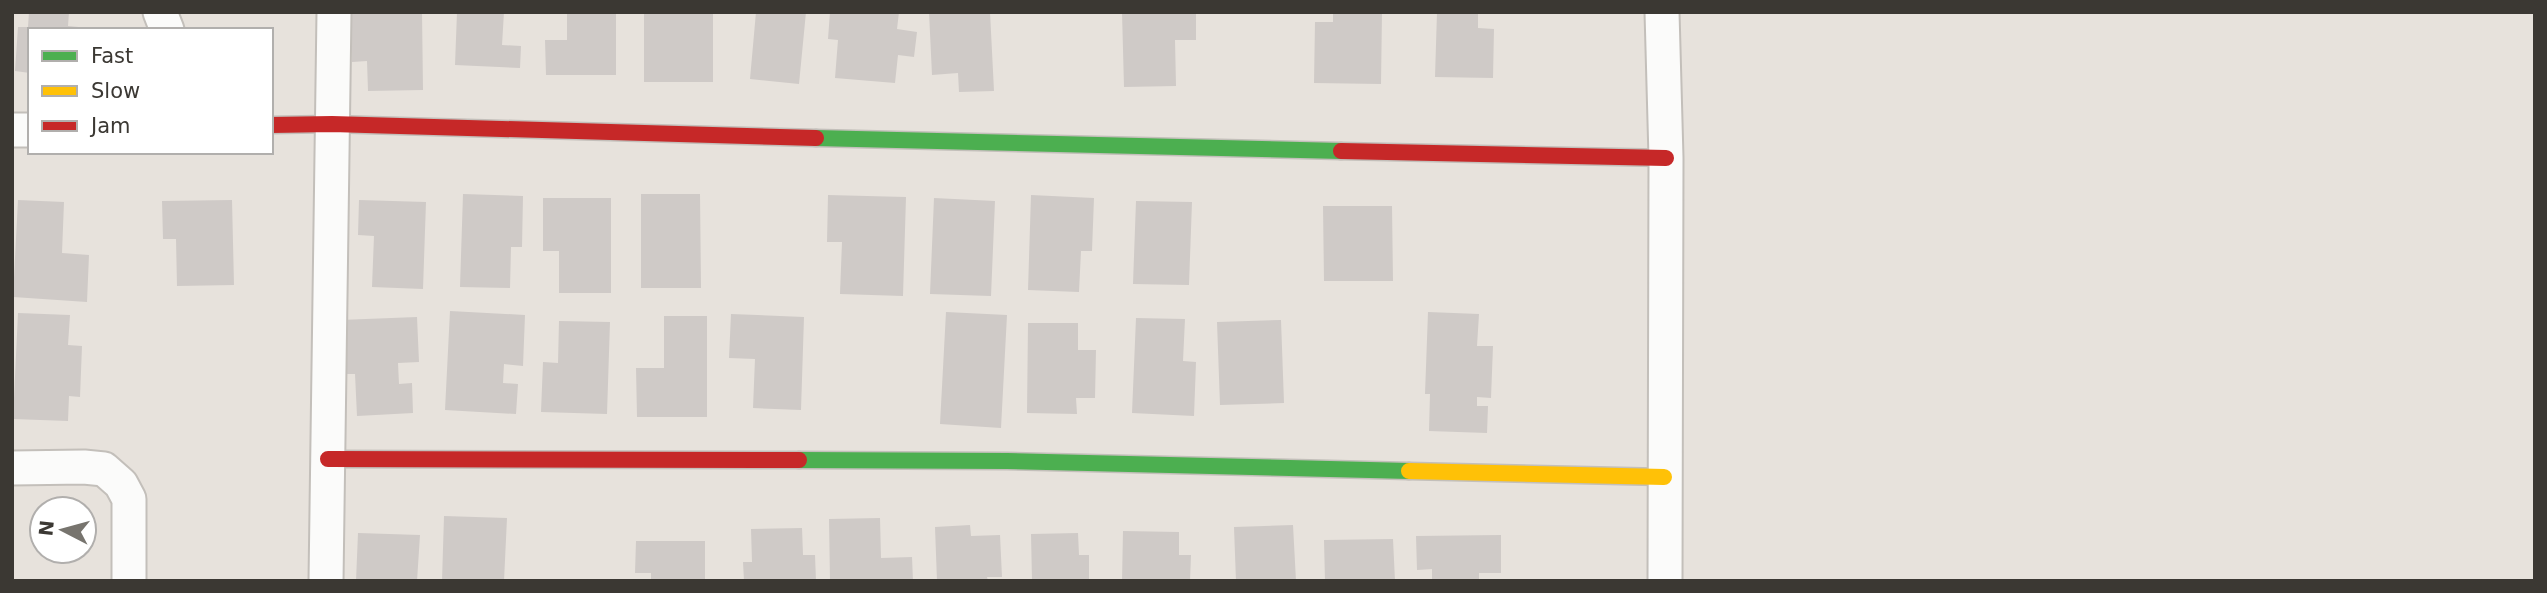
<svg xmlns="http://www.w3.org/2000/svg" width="2547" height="593" font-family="'DejaVu Sans',sans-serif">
  <rect width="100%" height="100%" fill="#e7e2dc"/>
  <path fill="#cfcac7" d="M 29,12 L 69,12 L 68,26 L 89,28 L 89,30 L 30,30 L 30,73 L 15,71 L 18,27 L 28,27 Z
    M 373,12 L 422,12 L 423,90 L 368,91 L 367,61 L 352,62 L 351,13 Z
    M 457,12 L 504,12 L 502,45 L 521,46 L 520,68 L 455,65 Z
    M 567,12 L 616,12 L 616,75 L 546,75 L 545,40 L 567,40 Z
    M 644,12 L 713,12 L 713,82 L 644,82 Z
    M 756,12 L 806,12 L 799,84 L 750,79 Z
    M 830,12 L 899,12 L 897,29 L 917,32 L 914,57 L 898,55 L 895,83 L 835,78 L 838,40 L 828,39 Z
    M 929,12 L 990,12 L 994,91 L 959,92 L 958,73 L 932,75 Z
    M 1122,12 L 1196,12 L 1196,40 L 1175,40 L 1176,86 L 1124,87 Z
    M 1333,12 L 1382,12 L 1381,84 L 1314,83 L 1315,22 L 1333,22 Z
    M 1437,12 L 1478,12 L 1478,28 L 1494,29 L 1493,78 L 1435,77 Z
    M 463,194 L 523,196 L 522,247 L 511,247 L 510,288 L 460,287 Z
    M 641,194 L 700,194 L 701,288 L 641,288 Z
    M 828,195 L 906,197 L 903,296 L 840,294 L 842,242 L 827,242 Z
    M 1031,195 L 1094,198 L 1092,251 L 1081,251 L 1079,292 L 1028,290 Z
    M 543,198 L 611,198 L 611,293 L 559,293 L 559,251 L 543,251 Z
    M 934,198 L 995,201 L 991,296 L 930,294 Z
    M 18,200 L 64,202 L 62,253 L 89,255 L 87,302 L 13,297 Z
    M 232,200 L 234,285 L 177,286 L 176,239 L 163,239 L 162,201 Z
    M 359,200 L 426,202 L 423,289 L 372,287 L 374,236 L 358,235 Z
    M 1136,201 L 1192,202 L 1189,285 L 1133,284 Z
    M 1323,206 L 1392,206 L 1393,281 L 1324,281 Z
    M 450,311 L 525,315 L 523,366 L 504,364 L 503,383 L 518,384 L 516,414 L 445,410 Z
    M 946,312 L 1007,315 L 1001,428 L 940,424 Z
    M 1428,312 L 1479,314 L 1477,346 L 1493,346 L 1491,398 L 1477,397 L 1477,406 L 1488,406 L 1487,433 L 1429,431 L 1430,394 L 1425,394 Z
    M 18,313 L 70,315 L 68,345 L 82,346 L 80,397 L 69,396 L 68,421 L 13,419 Z
    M 731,314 L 804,317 L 801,410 L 753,408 L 755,359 L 729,358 Z
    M 664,316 L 707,316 L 707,417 L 637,417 L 636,368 L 664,368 Z
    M 417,317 L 419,362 L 398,363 L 399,384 L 412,383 L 413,413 L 357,416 L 355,374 L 343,374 L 340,320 Z
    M 1136,318 L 1185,319 L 1183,361 L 1196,362 L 1194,416 L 1132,413 Z
    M 1281,320 L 1284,403 L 1220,405 L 1217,322 Z
    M 559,321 L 610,322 L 607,414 L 541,412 L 543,362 L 558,363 Z
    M 1028,323 L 1078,323 L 1078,350 L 1096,350 L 1095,398 L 1076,398 L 1077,414 L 1027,413 Z
    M 444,516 L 507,518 L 504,581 L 442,581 Z
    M 880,518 L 881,558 L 912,557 L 913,581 L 830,581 L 829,519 Z
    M 970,525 L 971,536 L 1000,535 L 1002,577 L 987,577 L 988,581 L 937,581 L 935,527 Z
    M 1293,525 L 1296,581 L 1236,581 L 1234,527 Z
    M 802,528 L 803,555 L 815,555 L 816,581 L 744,581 L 743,562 L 752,562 L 751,529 Z
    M 1123,531 L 1179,532 L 1179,555 L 1191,555 L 1190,581 L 1122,581 Z
    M 358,533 L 420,535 L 417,581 L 356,581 Z
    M 1078,533 L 1079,555 L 1089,555 L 1089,581 L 1032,581 L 1031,534 Z
    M 1501,535 L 1501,573 L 1479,573 L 1479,581 L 1432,581 L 1432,569 L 1417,570 L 1416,536 Z
    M 1393,539 L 1395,581 L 1325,581 L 1324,540 Z
    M 636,541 L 705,541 L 705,581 L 651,581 L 651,573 L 635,573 Z"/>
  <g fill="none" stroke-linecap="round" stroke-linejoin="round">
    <defs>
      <path id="street" d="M 160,12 L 167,30
        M 1662,12 L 1666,158 L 1665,581
        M 12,130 L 30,130
        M 12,468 L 84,467 L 104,469 L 121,484 L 129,499 L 129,581
        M 326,581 L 334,12"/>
      <path id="fast" d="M 816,138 L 1341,151
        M 799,460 L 1007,461 L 1409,471"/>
      <path id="slow" d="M 1409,471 L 1664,477"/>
      <path id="jam" d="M 271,125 L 332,124 L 816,138
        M 1341,151 L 1666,158
        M 328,459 L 799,460"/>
    </defs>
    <use href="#street" stroke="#c3bfba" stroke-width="37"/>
    <use href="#fast" stroke="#c3bfba" stroke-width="19"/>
    <use href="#slow" stroke="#c3bfba" stroke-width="19"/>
    <use href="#jam" stroke="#c3bfba" stroke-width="19"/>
    <use href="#street" stroke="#fbfbfa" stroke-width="33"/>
    <use href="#fast" stroke="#4caf50" stroke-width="16"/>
    <use href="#slow" stroke="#ffc107" stroke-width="16"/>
    <use href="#jam" stroke="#c62828" stroke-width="16"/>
  </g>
  <rect width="2547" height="593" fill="none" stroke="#3b3833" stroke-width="28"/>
  <rect x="28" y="28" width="245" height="126" fill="#ffffff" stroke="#b1afad" stroke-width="2"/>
  <rect x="42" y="51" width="35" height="10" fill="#4caf50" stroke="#b1afad" stroke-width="2"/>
  <text x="91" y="63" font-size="21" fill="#3b3833">Fast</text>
  <rect x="42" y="86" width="35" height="10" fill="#ffc107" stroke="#b1afad" stroke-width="2"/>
  <text x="91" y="98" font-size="21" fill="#3b3833">Slow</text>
  <rect x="42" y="121" width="35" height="10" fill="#c62828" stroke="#b1afad" stroke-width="2"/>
  <text x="91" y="133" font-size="21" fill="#3b3833">Jam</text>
  <g transform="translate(63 530) rotate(276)"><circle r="33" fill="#ffffff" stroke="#b1afad" stroke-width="2"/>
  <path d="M0-5L12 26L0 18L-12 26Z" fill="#77746e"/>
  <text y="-10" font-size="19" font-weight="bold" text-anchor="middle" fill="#3b3833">N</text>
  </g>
</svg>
